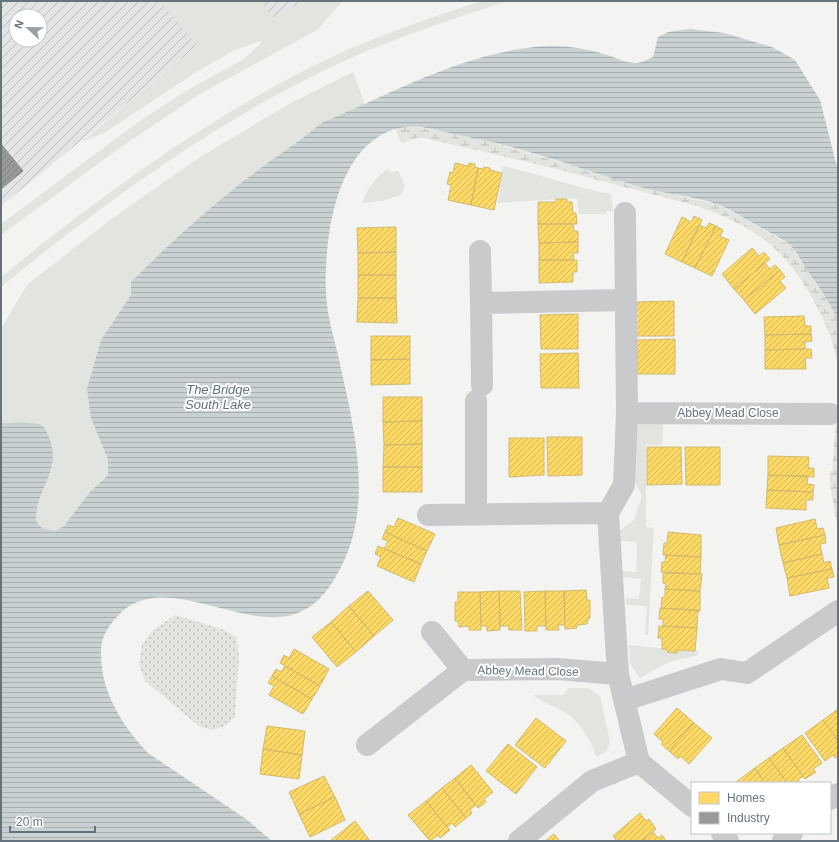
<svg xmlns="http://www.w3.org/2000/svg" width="839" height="842" font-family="Arial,sans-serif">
  <defs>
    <pattern id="industrial-furrows" width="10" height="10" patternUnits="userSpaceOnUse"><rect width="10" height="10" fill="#e3e4e4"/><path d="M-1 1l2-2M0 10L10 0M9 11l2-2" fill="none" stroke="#bcbdbe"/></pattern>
    <pattern id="wetland-marsh" width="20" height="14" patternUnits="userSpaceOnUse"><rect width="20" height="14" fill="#e2e5df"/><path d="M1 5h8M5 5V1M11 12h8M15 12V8" fill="none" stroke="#bbbeba"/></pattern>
    <pattern id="park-dots" width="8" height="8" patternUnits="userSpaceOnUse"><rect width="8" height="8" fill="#e2e5df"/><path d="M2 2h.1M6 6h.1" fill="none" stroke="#bbbeba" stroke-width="1.8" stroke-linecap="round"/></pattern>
    <pattern id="water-rules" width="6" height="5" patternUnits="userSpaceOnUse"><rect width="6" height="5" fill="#c9d1d3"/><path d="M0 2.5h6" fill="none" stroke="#a7aeb0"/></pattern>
    <pattern id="homes-hatch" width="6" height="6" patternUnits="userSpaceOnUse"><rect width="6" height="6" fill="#ffd966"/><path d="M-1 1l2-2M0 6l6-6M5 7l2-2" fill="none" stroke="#d2b459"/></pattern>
    <pattern id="industry-hatch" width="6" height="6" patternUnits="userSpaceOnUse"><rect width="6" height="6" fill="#999"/><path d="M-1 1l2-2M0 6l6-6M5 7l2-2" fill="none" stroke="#808182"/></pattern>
  </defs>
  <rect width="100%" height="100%" fill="#f3f3f1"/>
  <path fill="url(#industrial-furrows)" fill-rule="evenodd" d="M 1,1 L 323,1 L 197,46 L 1,206 ZM 16,16 L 40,16 L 40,40 L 16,40 Z"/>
  <path fill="#e2e5df" d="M 160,1 L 260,1 L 273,17 L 304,1 L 343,1 L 317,30 L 200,94 L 121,147 L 1,235 L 1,224 L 141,120 L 186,91 L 244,59 L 262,42 L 261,41 L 235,50 L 201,69 L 104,133 L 81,142 L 197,46 Z
    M 481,1 L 508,1 C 453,19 397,37 344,61 C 220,118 106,201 1,287 L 1,277 C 105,192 225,105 347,50 C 391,31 436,16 481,1 Z
    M 353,72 L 365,105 L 321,123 L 131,295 L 101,340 L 91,418 L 108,460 L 108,475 L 89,493 L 64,526 L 54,532 L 42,528 L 36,521 L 35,510 L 53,465 L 39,424 L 1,423 L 1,329 L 27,285 L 110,220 L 200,157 L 289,104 Z
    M 503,166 C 539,174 574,187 611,194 L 613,211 L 606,211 L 606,214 L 579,214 L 577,198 L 498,203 Z
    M 387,169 L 391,172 L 398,171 L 405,186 L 401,195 L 382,201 L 362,203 C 368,188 374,179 387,169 Z
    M 635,423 L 663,423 L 662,445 L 646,445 L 646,527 L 654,528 L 648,635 L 645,635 L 647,606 L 626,605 L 626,598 L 639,599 L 641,579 L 620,577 L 620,571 L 636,572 L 637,542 L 614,540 L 615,534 L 634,520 L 642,496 L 630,473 Z
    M 629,645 L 667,649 L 668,652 L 677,653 L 678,650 L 698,651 L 698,655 L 669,662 L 639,678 L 630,663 Z
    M 569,688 L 589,688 L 600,696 L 610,742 L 607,751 L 597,757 C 589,738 580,720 561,710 C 551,705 542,702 533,695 L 563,695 Z"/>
  <path fill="url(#wetland-marsh)" d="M 410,126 L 474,137 L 643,187 L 722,206 L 791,246 L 832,308 L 838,320 L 838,366 C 832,325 799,266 765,240 C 744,224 719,214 694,205 L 540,165 L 425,138 L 416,138 L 401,143 L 395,128 Z
    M 838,399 L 838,530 L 830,486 L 830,471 L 832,471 Z"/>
  <path fill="url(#park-dots)" d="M 175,615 L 222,629 L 236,637 L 239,656 L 235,717 L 225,726 L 214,730 L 200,727 L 145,681 L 139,664 L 142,645 L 152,631 Z"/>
  <path fill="url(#water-rules)" d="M 690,29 L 724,33 L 772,47 L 795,60 L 820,100 L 838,171 L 838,320 C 829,301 817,284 805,267 C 800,259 796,250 789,244 C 778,236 764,230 753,223 C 743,218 733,211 722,206 C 700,197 666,194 641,187 C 579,169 518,145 454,134 C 438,131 421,125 406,127 C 385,129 366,143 355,160 C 331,193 324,254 326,294 C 327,314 333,335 338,355 C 354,429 377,510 335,578 C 325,595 313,608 295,614 C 240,632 159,566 116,618 C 106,629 100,640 101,655 C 101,692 123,727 148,753 L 246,819 L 272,841 L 1,841 L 1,423 C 10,423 31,422 38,424 C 44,425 46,430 48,435 C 64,472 35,487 36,521 L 42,528 L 55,531 L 64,526 L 89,493 L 108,475 L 108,460 L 91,418 L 87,389 L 101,340 L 131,295 L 131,282 C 173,240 217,200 265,165 C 284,151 304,139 321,123 C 391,94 458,55 535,47 C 558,44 585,48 607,55 C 617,58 625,63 636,63 C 642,63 648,59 653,57 L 658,37 L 668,32 Z"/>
  <path fill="url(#homes-hatch)" stroke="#d1ba6e" d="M 455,163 L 468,166 L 469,163 L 475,164 L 475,167 L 478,168 L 471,205 L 448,200 L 451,185 L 447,184 L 450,172 L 453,173 Z
    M 484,167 L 490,168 L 490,170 L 502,173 L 494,210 L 471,205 L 478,168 L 483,169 Z
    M 556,199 L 567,199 L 567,202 L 572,202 L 573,213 L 576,213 L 577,224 L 538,224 L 538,202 L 556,202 Z
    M 694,216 L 702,220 L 682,262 L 665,254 L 682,217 L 691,222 Z
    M 709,223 L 716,226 L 695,268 L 682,262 L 699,225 L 706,228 Z
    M 538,224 L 573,224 L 574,231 L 578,231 L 578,242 L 539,243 Z
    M 716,226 L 723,230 L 720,236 L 729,240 L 712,276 L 695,268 Z
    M 396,227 L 396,252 L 358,253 L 357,228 Z
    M 578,242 L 578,253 L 573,253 L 574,260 L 539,260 L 539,243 Z
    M 752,248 L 759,256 L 764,252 L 770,259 L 734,289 L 722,274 Z
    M 396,252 L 396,275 L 358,275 L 358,253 Z
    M 539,260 L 577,260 L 577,272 L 573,272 L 573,282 L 539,283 Z
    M 765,263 L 770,269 L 775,265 L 780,270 L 744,300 L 734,289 Z
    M 780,270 L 785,277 L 780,281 L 786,288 L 755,314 L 744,300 Z
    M 358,275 L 396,275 L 396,298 L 358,298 Z
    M 358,298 L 396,298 L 397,323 L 357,322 Z
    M 674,301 L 674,336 L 636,336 L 636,302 Z
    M 578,314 L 578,349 L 541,349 L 540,315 Z
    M 804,316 L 805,326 L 811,326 L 811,334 L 765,335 L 764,317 Z
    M 811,334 L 812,341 L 805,342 L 805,349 L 765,350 L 765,335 Z
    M 371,336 L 410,336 L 410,359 L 371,360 Z
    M 675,339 L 675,374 L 637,374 L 637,340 Z
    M 805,349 L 811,349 L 812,358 L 805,358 L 806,369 L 765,369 L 765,350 Z
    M 578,353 L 579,388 L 541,388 L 540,354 Z
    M 410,359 L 410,384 L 371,385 L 371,360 Z
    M 383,397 L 422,397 L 422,421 L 383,422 Z
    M 422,421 L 422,444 L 384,445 L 383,422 Z
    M 547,437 L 582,437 L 582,475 L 548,476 Z
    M 509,438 L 544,438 L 544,475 L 509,477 Z
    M 422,444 L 422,467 L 383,467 L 384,445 Z
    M 647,447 L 681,447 L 682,484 L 647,485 Z
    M 685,447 L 720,447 L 720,485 L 686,485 Z
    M 768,456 L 809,457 L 808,468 L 814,468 L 814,477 L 768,475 Z
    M 383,467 L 422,467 L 422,492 L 383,492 Z
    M 768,475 L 808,476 L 807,484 L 814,485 L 813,492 L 767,490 Z
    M 767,490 L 813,492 L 813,500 L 806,500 L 806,510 L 766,508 Z
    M 398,518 L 435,534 L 427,551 L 385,532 L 388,525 L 394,527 Z
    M 815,519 L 817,529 L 823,528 L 825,535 L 779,545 L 776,528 Z
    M 385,532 L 427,551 L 421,564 L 384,549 L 388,541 L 382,539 Z
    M 668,532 L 701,535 L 701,557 L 663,555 L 664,543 L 667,543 Z
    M 825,535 L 826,543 L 820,544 L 822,554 L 783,563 L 779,545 Z
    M 378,546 L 421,564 L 414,582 L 377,566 L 381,557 L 375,554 Z
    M 822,554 L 824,563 L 830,561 L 832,569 L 787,578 L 783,563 Z
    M 666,555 L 701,557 L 700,574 L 661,572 L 662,562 L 665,562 Z
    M 832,569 L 834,577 L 827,578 L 829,588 L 790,596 L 787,578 Z
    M 663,573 L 702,574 L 700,591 L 665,589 L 666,584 L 663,583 Z
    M 665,589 L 700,591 L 700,611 L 661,608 L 662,597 L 665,597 Z
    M 586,590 L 587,600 L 590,600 L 590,618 L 588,619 L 587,624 L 577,625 L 577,628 L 565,629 L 564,591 Z
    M 368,591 L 393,620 L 374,636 L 349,606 Z
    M 499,591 L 500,630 L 487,631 L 487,626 L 481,626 L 480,592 Z
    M 499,591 L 520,591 L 522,630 L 509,630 L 508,626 L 500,626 Z
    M 545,591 L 564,591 L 565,625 L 558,625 L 559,630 L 546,630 Z
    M 545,591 L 546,626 L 537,626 L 537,631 L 525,631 L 524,592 Z
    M 458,592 L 480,592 L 481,630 L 469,630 L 469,626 L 459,627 L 458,621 L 455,621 L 455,602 L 458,602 Z
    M 349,606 L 374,636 L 356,652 L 331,622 Z
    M 660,608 L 698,610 L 697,628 L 663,626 L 663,619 L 659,619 Z
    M 331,622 L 356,652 L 337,667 L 312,637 Z
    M 659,626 L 697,628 L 695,651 L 678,650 L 677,653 L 667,652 L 667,649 L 662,649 L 662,638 L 658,638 Z
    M 294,649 L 329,669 L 320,686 L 280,663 L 284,655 L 289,658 Z
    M 285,666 L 320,686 L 312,699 L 272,676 L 276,669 L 281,672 Z
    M 272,676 L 312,699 L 303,714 L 269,695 L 274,686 L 268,683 Z
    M 677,708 L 694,723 L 669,751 L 661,744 L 663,742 L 654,734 Z
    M 838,709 L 838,741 L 823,720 Z
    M 536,718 L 566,741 L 545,768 L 515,745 Z
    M 823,720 L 838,741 L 838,756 L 835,758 L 833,755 L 825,761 L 805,733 Z
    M 694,723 L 712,738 L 689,764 L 680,756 L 678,759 L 669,751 Z
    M 267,726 L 305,731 L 302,755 L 263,749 Z
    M 802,735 L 822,763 L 813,769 L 816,772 L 805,779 L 783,748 Z
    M 508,744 L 537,767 L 516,794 L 486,771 Z
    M 783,748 L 803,776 L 798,780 L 800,783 L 787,783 L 769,758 Z
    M 263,749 L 302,755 L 299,779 L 260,774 Z
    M 769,758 L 787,783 L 765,783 L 755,768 Z
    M 471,765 L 493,792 L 484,799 L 486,802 L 478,808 L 455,778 Z
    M 755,768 L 765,783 L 737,783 L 736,782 Z
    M 324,776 L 335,797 L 299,814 L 289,792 Z
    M 455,778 L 476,805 L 470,810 L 472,813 L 466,818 L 442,788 Z
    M 442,788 L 466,818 L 455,827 L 452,823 L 447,827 L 426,801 Z
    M 335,797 L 345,820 L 310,837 L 299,814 Z
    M 426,801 L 450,830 L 440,838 L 438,835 L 430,841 L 408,815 Z
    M 640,813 L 646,821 L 649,819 L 656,829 L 642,841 L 617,841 L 613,836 Z
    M 355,821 L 370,841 L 330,841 Z
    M 653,832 L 658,838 L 662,835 L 666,841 L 642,841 Z
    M 554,834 L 560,841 L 545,841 Z"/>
  <path fill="url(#industry-hatch)" stroke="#898e91" d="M 1,144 L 23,171 L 1,189 Z"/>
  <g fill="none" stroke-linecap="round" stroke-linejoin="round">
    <path stroke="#c8cacb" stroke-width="22" d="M 480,251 L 481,303
      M 482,385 L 481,303 L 624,300
      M 627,413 L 830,414
      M 608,513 L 624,485 L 627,413 L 625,213
      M 476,514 L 476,401
      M 428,515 L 608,513 L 618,674
      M 432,632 L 463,670
      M 625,700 L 721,669 L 747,673 L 838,611
      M 367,745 L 463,670 L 557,669 L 618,674 L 639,762
      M 830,799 L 838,794
      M 722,833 L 728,841
      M 519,841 L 592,781 L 639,762 L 692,806
      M 783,841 L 792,833"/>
  </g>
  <g text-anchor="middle" stroke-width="4" stroke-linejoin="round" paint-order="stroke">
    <g font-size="12" fill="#65737f" stroke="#fff">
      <text x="728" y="417">Abbey Mead Close</text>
      <text transform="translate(528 671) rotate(1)" y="4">Abbey Mead Close</text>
    </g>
    <g font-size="13" font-style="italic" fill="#60747d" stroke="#fff">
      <text x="218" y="394">The Bridge<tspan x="218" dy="15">South Lake</tspan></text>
    </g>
  </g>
  <rect width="839" height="842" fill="none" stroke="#65737f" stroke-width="4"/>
  <rect x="691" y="782" width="140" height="52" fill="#ffffff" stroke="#c1c7cc"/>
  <rect x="699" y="792" width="20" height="12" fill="#ffd966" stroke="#c1c7cc"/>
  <text x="727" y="802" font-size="12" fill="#65737f">Homes</text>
  <rect x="699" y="812" width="20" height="12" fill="#999999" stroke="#c1c7cc"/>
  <text x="727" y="822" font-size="12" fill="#65737f">Industry</text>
  <g transform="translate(28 28) rotate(292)"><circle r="19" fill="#ffffff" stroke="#c1c7cc"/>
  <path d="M0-3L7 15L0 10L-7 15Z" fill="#97a0a7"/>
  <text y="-6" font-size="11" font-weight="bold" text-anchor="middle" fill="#65737f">N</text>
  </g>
  <path d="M10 826v6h85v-6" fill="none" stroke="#65737f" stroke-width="2"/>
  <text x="16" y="826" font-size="12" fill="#65737f" stroke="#ffffff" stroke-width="3" paint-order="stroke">20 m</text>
</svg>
